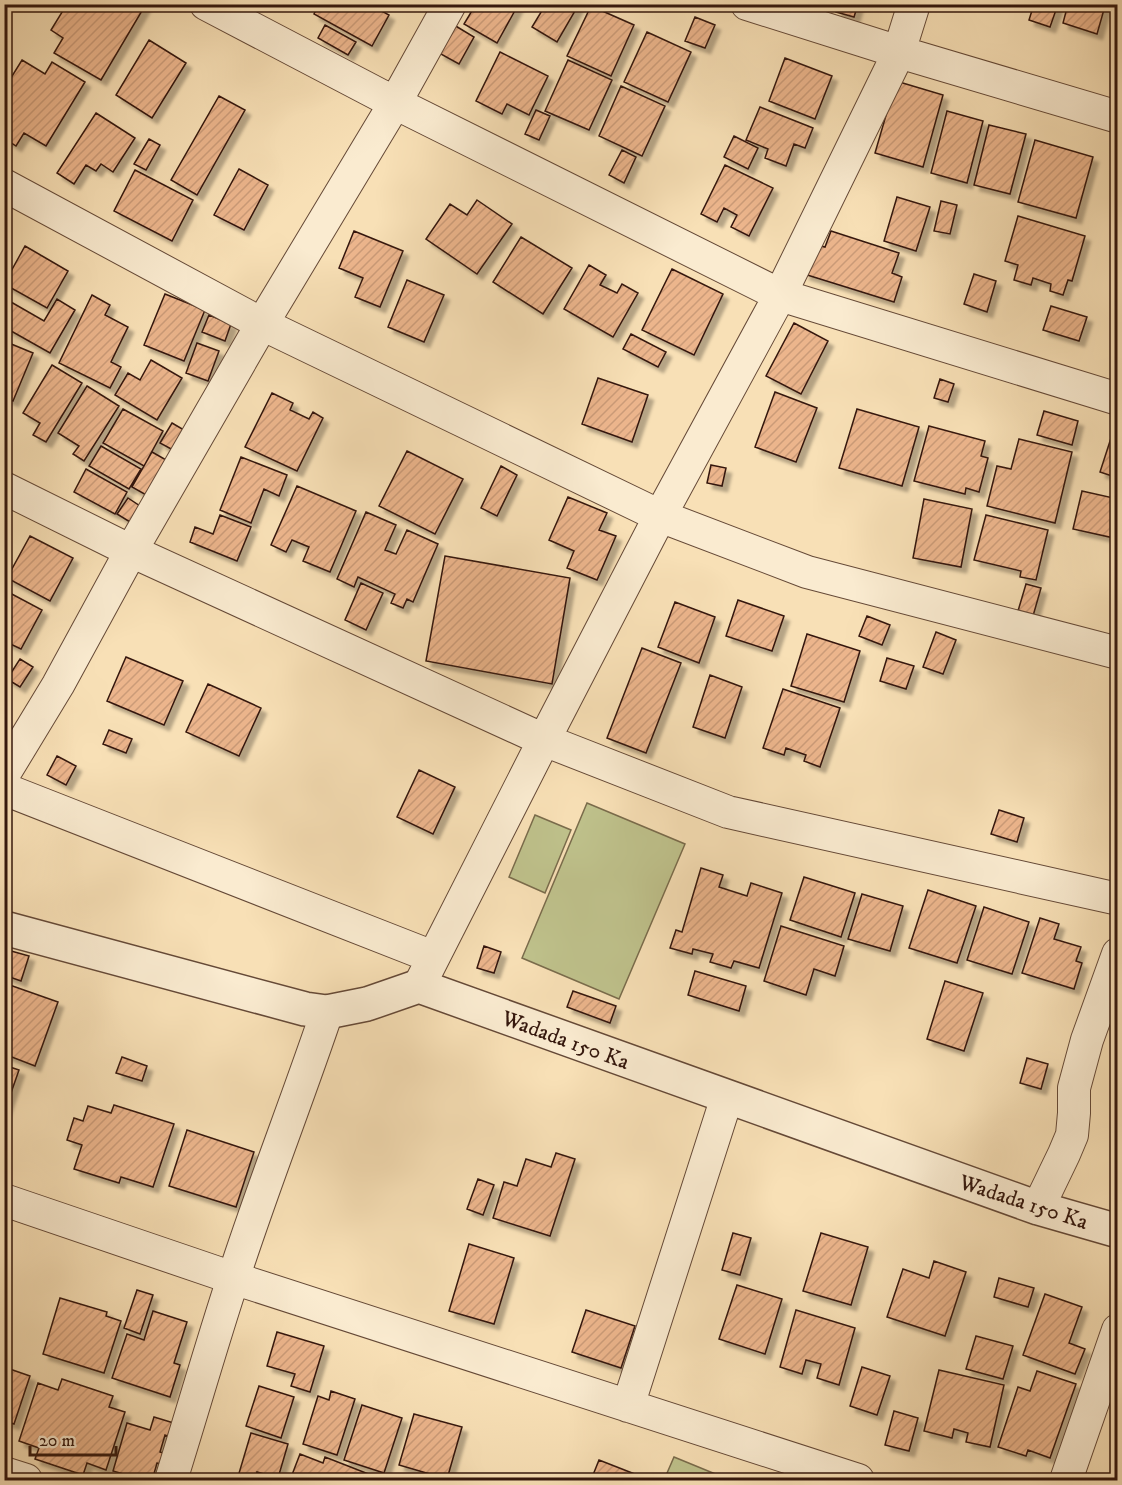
<svg xmlns="http://www.w3.org/2000/svg" width="1122" height="1485" font-family="'IM FELL DW Pica',serif">
  <defs>
    <pattern id="building-hatch" width="6" height="6" patternUnits="userSpaceOnUse" patternTransform="scale(1.5)"><rect width="6" height="6" fill="#ecb58c"/><path d="M-1 1l2-2M0 6l6-6M5 7l2-2" fill="none" stroke="#cb9b78"/></pattern>
    <filter id="shadow"><feDropShadow dx="5.5" dy="5.5" stdDeviation="1.5" flood-color="#0004"/></filter>
  </defs>
  <rect width="100%" height="100%" fill="#f8e0b6"/>
  <filter id="stains"><feTurbulence type="fractalNoise" baseFrequency=".00333" numOctaves="4"/><feColorMatrix values="0 0 0 0 .2 0 0 0 0 .09 0 0 0 0 .02 0 0 0 .5 -.17"/></filter>
  <radialGradient id="worn" r=".72"><stop offset=".6" stop-color="#630" stop-opacity="0"/><stop offset="1" stop-color="#630" stop-opacity=".3"/></radialGradient>
  <path fill="#bfc28c" stroke="#7a6c4c" stroke-width="1.5" d="M 587,803 L 685,844 L 619,999 L 522,958 Z
    M 535,815 L 571,830 L 545,893 L 509,877 Z
    M 674,1457 L 730,1480 L 664,1480 Z"/>
  <path fill="url(#building-hatch)" stroke="#34170d" stroke-width="1.5" filter="url(#shadow)" d="M 67,4 L 146,4 L 101,80 L 54,53 L 63,38 L 51,30 Z
    M 319,4 L 369,4 L 389,15 L 372,46 L 314,14 Z
    M 476,4 L 518,5 L 497,43 L 464,24 Z
    M 546,4 L 579,4 L 557,42 L 532,27 Z
    M 839,4 L 858,4 L 854,17 L 836,12 Z
    M 1034,4 L 1050,4 L 1057,7 L 1050,27 L 1029,20 Z
    M 1068,4 L 1100,4 L 1105,6 L 1097,34 L 1063,23 Z
    M 591,6 L 634,25 L 611,76 L 567,56 Z
    M 695,17 L 715,25 L 705,48 L 685,41 Z
    M 325,25 L 356,42 L 348,55 L 318,38 Z
    M 454,25 L 474,37 L 459,64 L 439,53 Z
    M 647,32 L 691,52 L 668,102 L 624,82 Z
    M 149,40 L 186,63 L 152,118 L 116,95 Z
    M 500,52 L 548,76 L 529,115 L 507,104 L 502,114 L 476,101 Z
    M 785,58 L 832,76 L 815,119 L 769,101 Z
    M 22,60 L 45,74 L 52,62 L 85,82 L 46,146 L 24,133 L 16,146 L 4,138 L 4,89 Z
    M 568,60 L 612,80 L 589,130 L 545,111 Z
    M 896,81 L 943,95 L 923,167 L 875,153 Z
    M 621,86 L 665,106 L 642,156 L 599,136 Z
    M 219,96 L 245,110 L 197,195 L 171,180 Z
    M 760,107 L 813,128 L 805,148 L 794,144 L 786,166 L 765,158 L 768,149 L 746,140 Z
    M 536,110 L 550,116 L 539,140 L 525,134 Z
    M 947,111 L 983,121 L 967,183 L 931,173 Z
    M 96,113 L 135,138 L 113,172 L 101,164 L 96,171 L 86,165 L 74,184 L 57,173 Z
    M 989,125 L 1026,134 L 1010,194 L 974,185 Z
    M 734,136 L 758,148 L 748,169 L 724,157 Z
    M 149,139 L 160,145 L 146,170 L 134,164 Z
    M 1035,140 L 1093,157 L 1076,218 L 1018,202 Z
    M 622,150 L 636,157 L 624,183 L 609,175 Z
    M 725,165 L 773,188 L 749,236 L 731,227 L 737,215 L 724,208 L 717,222 L 701,214 Z
    M 239,169 L 268,185 L 244,230 L 214,215 Z
    M 135,170 L 193,200 L 172,241 L 114,211 Z
    M 897,197 L 930,207 L 916,251 L 884,241 Z
    M 477,200 L 512,224 L 477,274 L 426,239 L 450,204 L 467,215 Z
    M 941,201 L 957,205 L 950,234 L 934,231 Z
    M 1018,216 L 1085,236 L 1072,281 L 1068,280 L 1063,295 L 1050,291 L 1051,284 L 1033,278 L 1031,285 L 1014,280 L 1018,265 L 1005,261 Z
    M 354,231 L 403,251 L 380,307 L 355,297 L 363,278 L 339,268 Z
    M 831,231 L 899,253 L 892,273 L 902,277 L 894,302 L 804,274 L 813,244 L 825,247 Z
    M 521,237 L 572,268 L 543,314 L 493,282 Z
    M 25,246 L 68,271 L 47,308 L 4,284 Z
    M 589,265 L 606,275 L 600,285 L 617,293 L 622,284 L 638,293 L 613,337 L 564,309 Z
    M 672,269 L 723,294 L 694,355 L 642,330 Z
    M 974,274 L 996,281 L 987,312 L 964,304 Z
    M 407,280 L 444,295 L 424,342 L 388,327 Z
    M 165,294 L 205,310 L 184,361 L 144,345 Z
    M 92,295 L 110,305 L 105,315 L 128,327 L 111,362 L 121,367 L 110,388 L 59,363 Z
    M 4,298 L 44,321 L 57,299 L 75,310 L 50,353 L 4,327 Z
    M 1051,306 L 1087,317 L 1079,341 L 1043,330 Z
    M 209,315 L 231,324 L 225,341 L 202,332 Z
    M 794,323 L 828,341 L 801,394 L 766,376 Z
    M 1118,332 L 1118,357 L 1111,355 Z
    M 631,334 L 666,352 L 658,367 L 623,349 Z
    M 4,341 L 33,353 L 13,401 L 4,397 Z
    M 197,343 L 219,351 L 208,381 L 186,373 Z
    M 151,360 L 182,378 L 157,420 L 115,395 L 128,373 L 140,380 Z
    M 52,365 L 82,383 L 46,442 L 33,435 L 40,423 L 23,413 Z
    M 598,378 L 648,395 L 632,442 L 582,424 Z
    M 940,379 L 954,384 L 948,402 L 934,398 Z
    M 87,386 L 119,406 L 84,461 L 73,454 L 79,446 L 58,433 Z
    M 775,392 L 817,408 L 796,462 L 755,447 Z
    M 272,393 L 293,403 L 290,410 L 309,419 L 313,412 L 323,418 L 297,471 L 245,447 Z
    M 123,409 L 163,431 L 144,466 L 103,443 Z
    M 857,409 L 919,427 L 902,486 L 839,468 Z
    M 1044,411 L 1078,421 L 1072,445 L 1037,435 Z
    M 172,423 L 184,430 L 173,450 L 160,443 Z
    M 929,426 L 985,441 L 981,456 L 988,458 L 979,492 L 966,488 L 965,494 L 914,481 Z
    M 1112,435 L 1118,437 L 1118,478 L 1100,472 Z
    M 1019,439 L 1072,452 L 1055,523 L 987,506 L 997,466 L 1011,469 Z
    M 101,446 L 141,469 L 129,489 L 89,466 Z
    M 407,451 L 463,479 L 435,534 L 379,506 Z
    M 152,452 L 168,461 L 148,496 L 132,487 Z
    M 241,457 L 287,475 L 279,496 L 264,489 L 251,523 L 220,510 Z
    M 711,465 L 726,468 L 722,486 L 707,483 Z
    M 501,466 L 517,475 L 497,516 L 481,508 Z
    M 86,469 L 127,492 L 115,514 L 74,492 Z
    M 297,486 L 356,511 L 330,572 L 303,561 L 309,547 L 292,540 L 286,552 L 271,545 Z
    M 1082,491 L 1118,499 L 1118,524 L 1114,538 L 1073,529 Z
    M 568,497 L 607,513 L 599,530 L 616,536 L 597,580 L 567,568 L 574,551 L 549,540 Z
    M 128,498 L 140,506 L 130,522 L 117,514 Z
    M 924,499 L 972,509 L 961,567 L 913,558 Z
    M 366,512 L 396,525 L 385,550 L 396,554 L 407,530 L 438,544 L 413,602 L 407,599 L 403,608 L 391,603 L 395,594 L 358,577 L 354,587 L 337,579 Z
    M 220,515 L 251,527 L 237,561 L 190,542 L 195,527 L 213,534 Z
    M 986,515 L 1048,530 L 1036,580 L 1020,577 L 1021,571 L 974,560 Z
    M 30,536 L 73,558 L 50,601 L 7,578 Z
    M 1118,555 L 1118,582 L 1111,580 Z
    M 445,556 L 570,578 L 552,684 L 426,661 Z
    M 361,583 L 383,593 L 366,630 L 345,620 Z
    M 1026,584 L 1041,588 L 1033,616 L 1018,611 Z
    M 8,592 L 42,610 L 21,649 L 4,641 L 4,599 Z
    M 738,600 L 784,616 L 772,651 L 726,636 Z
    M 675,602 L 715,617 L 699,663 L 658,647 Z
    M 867,616 L 890,625 L 882,645 L 859,636 Z
    M 936,632 L 956,640 L 943,674 L 923,667 Z
    M 807,634 L 860,651 L 844,702 L 791,686 Z
    M 642,648 L 681,663 L 646,753 L 607,738 Z
    M 126,657 L 183,681 L 164,725 L 107,701 Z
    M 887,658 L 914,666 L 906,689 L 880,681 Z
    M 20,659 L 33,667 L 20,687 L 7,679 Z
    M 710,675 L 742,687 L 725,738 L 693,727 Z
    M 208,684 L 261,708 L 239,756 L 186,732 Z
    M 783,689 L 840,708 L 820,767 L 804,761 L 806,755 L 786,748 L 784,755 L 763,748 Z
    M 109,730 L 132,739 L 126,753 L 103,744 Z
    M 57,756 L 76,766 L 66,785 L 47,775 Z
    M 419,770 L 455,787 L 433,834 L 397,817 Z
    M 999,810 L 1024,818 L 1017,842 L 991,834 Z
    M 701,868 L 723,875 L 719,887 L 747,896 L 751,883 L 782,893 L 759,968 L 734,961 L 731,968 L 710,962 L 713,954 L 693,949 L 692,954 L 670,948 L 676,930 L 682,932 Z
    M 804,877 L 855,893 L 841,937 L 790,920 Z
    M 928,890 L 976,906 L 957,963 L 909,948 Z
    M 862,894 L 903,906 L 890,951 L 848,939 Z
    M 984,907 L 1029,922 L 1012,974 L 967,960 Z
    M 1040,918 L 1059,924 L 1054,939 L 1081,947 L 1076,961 L 1082,963 L 1074,989 L 1022,973 Z
    M 781,926 L 844,946 L 835,976 L 814,969 L 806,995 L 764,981 Z
    M 484,946 L 501,952 L 494,973 L 477,968 Z
    M 4,949 L 29,956 L 21,981 L 4,975 Z
    M 695,971 L 746,986 L 739,1011 L 688,995 Z
    M 945,981 L 983,993 L 964,1051 L 927,1039 Z
    M 4,983 L 58,1002 L 35,1066 L 4,1054 Z
    M 573,991 L 616,1006 L 610,1023 L 567,1007 Z
    M 122,1057 L 147,1066 L 142,1081 L 116,1073 Z
    M 1027,1058 L 1048,1064 L 1041,1089 L 1020,1083 Z
    M 4,1065 L 19,1070 L 4,1113 Z
    M 114,1105 L 174,1124 L 153,1187 L 121,1177 L 119,1183 L 74,1169 L 82,1145 L 67,1140 L 74,1118 L 83,1121 L 88,1106 L 111,1113 Z
    M 187,1130 L 254,1152 L 236,1207 L 169,1186 Z
    M 556,1153 L 575,1159 L 550,1236 L 493,1218 L 504,1182 L 517,1186 L 526,1159 L 551,1167 Z
    M 478,1179 L 494,1185 L 483,1215 L 467,1209 Z
    M 733,1233 L 751,1238 L 740,1275 L 722,1270 Z
    M 821,1233 L 868,1247 L 851,1305 L 803,1291 Z
    M 469,1244 L 514,1258 L 494,1324 L 449,1311 Z
    M 934,1261 L 966,1272 L 945,1336 L 887,1317 L 903,1269 L 929,1278 Z
    M 999,1278 L 1034,1288 L 1028,1307 L 994,1297 Z
    M 737,1285 L 782,1299 L 765,1354 L 719,1339 Z
    M 137,1290 L 153,1295 L 140,1334 L 124,1328 Z
    M 1045,1294 L 1082,1307 L 1069,1343 L 1085,1349 L 1075,1374 L 1023,1355 Z
    M 60,1298 L 107,1312 L 106,1316 L 121,1321 L 104,1373 L 43,1354 Z
    M 586,1310 L 635,1326 L 621,1368 L 572,1352 Z
    M 796,1310 L 855,1328 L 839,1385 L 817,1378 L 821,1364 L 806,1360 L 802,1374 L 780,1367 Z
    M 153,1311 L 187,1322 L 174,1363 L 180,1365 L 170,1397 L 112,1378 L 127,1334 L 144,1340 Z
    M 277,1332 L 324,1346 L 310,1392 L 291,1386 L 295,1374 L 267,1366 Z
    M 976,1336 L 1013,1346 L 1003,1379 L 966,1369 Z
    M 4,1367 L 30,1376 L 14,1424 L 4,1421 Z
    M 862,1367 L 890,1376 L 877,1415 L 850,1406 Z
    M 939,1370 L 1004,1385 L 990,1447 L 966,1442 L 968,1433 L 954,1429 L 952,1438 L 924,1431 Z
    M 1037,1371 L 1076,1384 L 1050,1458 L 1028,1450 L 1026,1456 L 998,1447 L 1018,1387 L 1030,1391 Z
    M 62,1379 L 113,1396 L 109,1407 L 125,1412 L 106,1470 L 87,1463 L 83,1475 L 35,1459 L 39,1448 L 19,1441 L 38,1383 L 58,1390 Z
    M 259,1386 L 294,1397 L 281,1438 L 246,1426 Z
    M 331,1391 L 355,1399 L 337,1455 L 303,1444 L 318,1396 L 329,1400 Z
    M 362,1405 L 402,1418 L 384,1473 L 344,1460 Z
    M 894,1411 L 918,1418 L 909,1451 L 885,1445 Z
    M 414,1414 L 462,1427 L 447,1479 L 399,1465 Z
    M 154,1417 L 177,1424 L 172,1438 L 165,1435 L 160,1452 L 166,1454 L 163,1464 L 157,1463 L 153,1477 L 158,1479 L 158,1480 L 144,1480 L 113,1471 L 127,1423 L 150,1430 Z
    M 251,1433 L 288,1444 L 278,1478 L 257,1472 L 255,1480 L 237,1480 Z
    M 300,1454 L 323,1463 L 325,1457 L 371,1475 L 369,1480 L 290,1480 Z
    M 599,1460 L 650,1480 L 591,1480 Z"/>
  <g fill="none" stroke-linecap="round" stroke-linejoin="round">
    <defs>
      <path id="minor" d="M 206,4 L 395,103 L 780,295 L 1118,399
        M 747,4 L 899,52 L 1118,117
        M 4,185 L 262,324 L 660,516 L 807,572 L 1118,653
        M 4,488 L 131,551 L 544,740 L 728,812 L 1118,899
        M 4,774 L 58,685 L 131,551 L 262,324 L 395,103 L 450,4
        M 4,789 L 433,957
        M 419,986 L 544,740 L 660,516 L 780,295 L 899,52 L 914,4
        M 4,1200 L 233,1278 L 858,1480
        M 1038,1208 L 1064,1154 L 1072,1135 L 1074,1113 L 1074,1088 L 1087,1040 L 1118,954
        M 628,1406 L 727,1097
        M 4,1473 L 26,1480
        M 171,1480 C 192,1413 211,1346 233,1279 C 262,1189 297,1101 327,1012
        M 1066,1480 L 1118,1330"/>
      <path id="tertiary" d="M 4,928 L 305,1009 L 327,1012 L 367,1004 L 419,986 L 1038,1208 L 1118,1231"/>
    </defs>
    <use href="#minor" stroke="#654937" stroke-width="34"/>
    <use href="#tertiary" stroke="#654937" stroke-width="36"/>
    <use href="#minor" stroke="#faebd0" stroke-width="32"/>
    <use href="#tertiary" stroke="#faebd0" stroke-width="33"/>
  </g>
  <g text-anchor="middle" stroke-width="5" stroke-linejoin="round" paint-order="stroke">
    <g font-size="22" fill="#34170d" stroke="#faebd0">
      <text transform="translate(566 1039) rotate(20)" y="8">Wadada 150 Ka</text>
      <text transform="translate(1024 1201) rotate(18)" y="8">Wadada 150 Ka</text>
    </g>
  </g>
  <rect width="1122" height="1485" fill="none" stroke="#f8e0b6" stroke-width="24"/>
  <rect x="6" y="6" width="1110" height="1473" fill="none" stroke="#34170d" stroke-width="3"/>
  <rect x="12" y="12" width="1098" height="1461" fill="none" stroke="#34170d" stroke-width="1.5"/>
  <path d="M30 1446v9h86v-9" fill="none" stroke="#34170d" stroke-width="3"/>
  <text x="39" y="1446" font-size="18" fill="#34170d" stroke="#faebd0" stroke-width="4.5" paint-order="stroke">20 m</text>
  <rect width="100%" height="100%" filter="url(#stains)"/>
  <rect width="100%" height="100%" fill="url(#worn)"/>
</svg>
